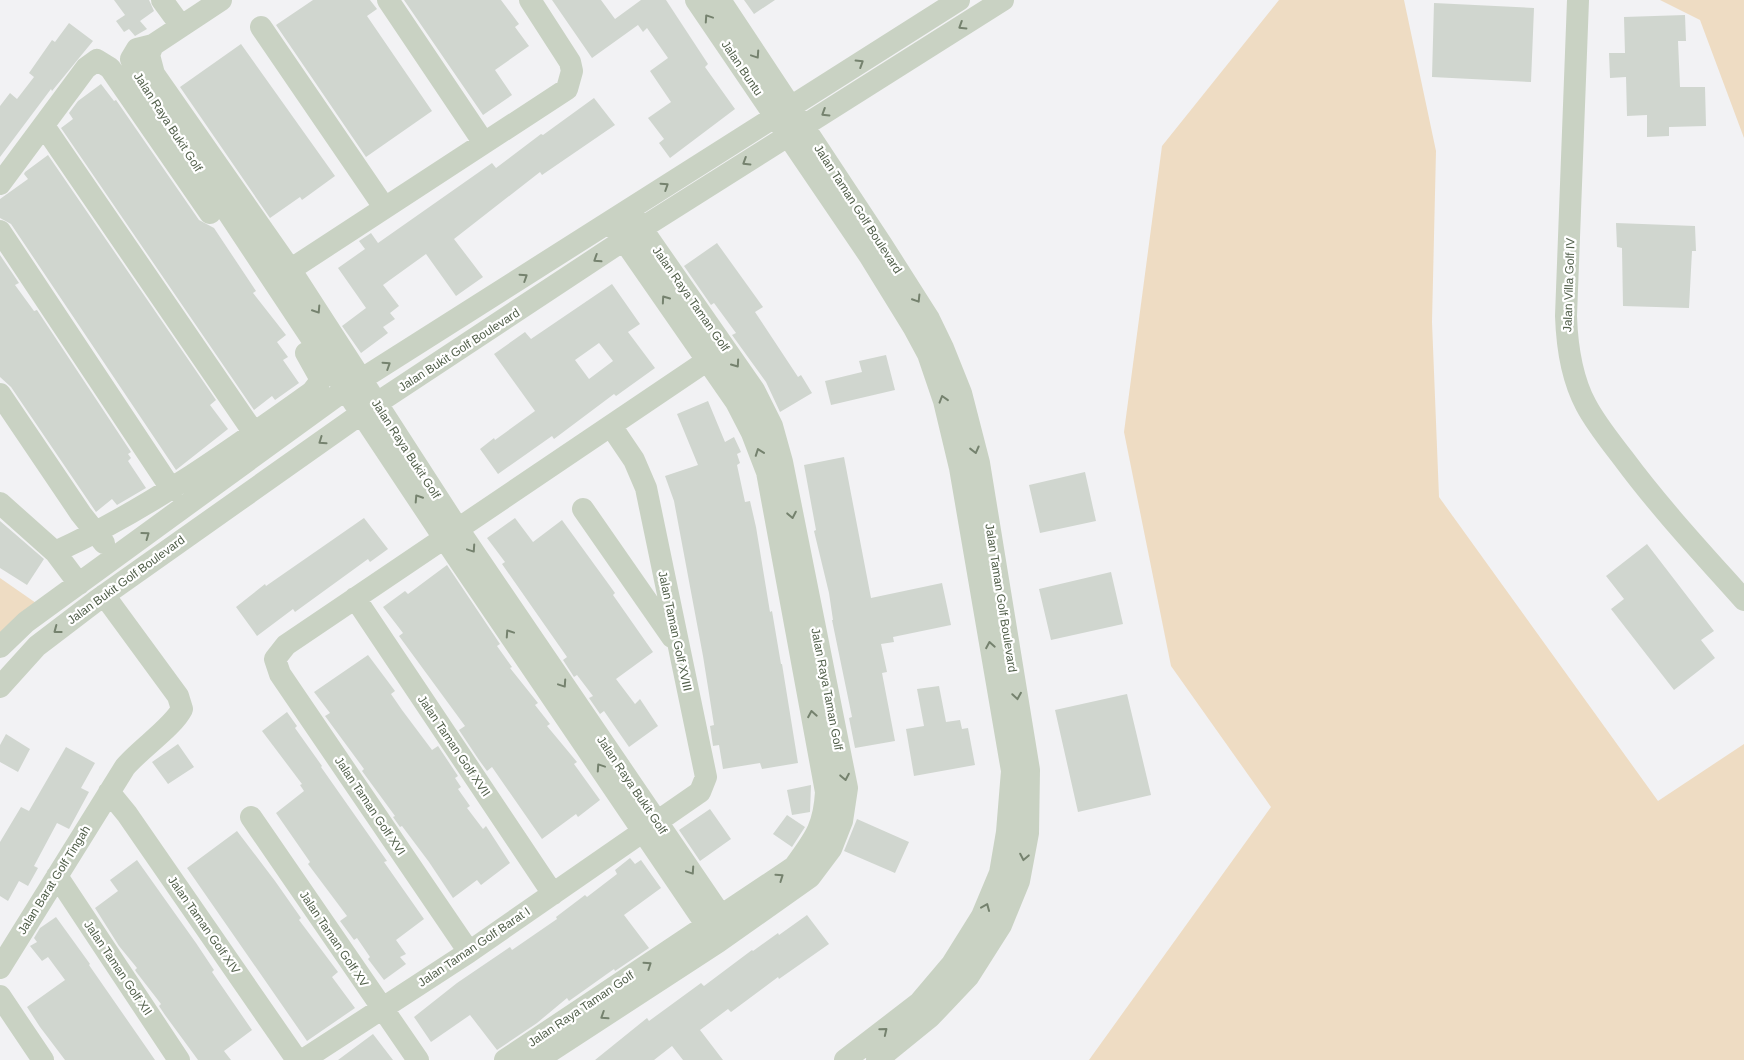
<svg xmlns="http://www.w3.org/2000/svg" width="1744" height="1060" font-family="Arial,sans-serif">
  <rect width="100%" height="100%" fill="#f2f2f4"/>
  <path fill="#eedcc3" d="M 1279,0 L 1404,0 L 1436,151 L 1432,322 L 1439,497 L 1658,801 L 1744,744 L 1744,1060 L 1089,1060 L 1271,807 L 1171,666 L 1124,432 L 1162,146 Z
    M 1660,0 L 1744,0 L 1744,138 L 1700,20 Z
    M 0,578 L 36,603 L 0,639 Z"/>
  <path fill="#d0d6cf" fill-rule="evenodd" d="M 114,0 L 149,0 L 154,11 L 140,21 L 147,29 L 135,36 L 129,29 L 124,32 L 116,21 L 125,15 Z
    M 313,0 L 370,0 L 377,9 L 367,16 L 432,111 L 366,157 L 276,25 Z
    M 404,0 L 501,0 L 519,24 L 515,27 L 529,46 L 495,70 L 512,95 L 483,115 Z
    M 552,0 L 601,0 L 615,19 L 641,0 L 666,0 L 708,64 L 705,67 L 735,109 L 670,158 L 659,143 L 664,139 L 648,118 L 671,102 L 650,71 L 668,58 L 647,28 L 643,32 L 638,25 L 592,58 Z
    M 744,0 L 775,0 L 754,14 Z
    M 1434,3 L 1534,8 L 1531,82 L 1432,77 Z
    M 1685,15 L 1686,41 L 1678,41 L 1680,87 L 1705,87 L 1706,126 L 1669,127 L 1669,136 L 1647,137 L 1647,115 L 1627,116 L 1626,77 L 1610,78 L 1609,53 L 1625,53 L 1624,17 Z
    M 69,23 L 93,41 L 52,91 L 51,89 L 0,157 L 0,106 L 10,93 L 17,99 L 34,77 L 29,73 L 52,40 L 55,42 Z
    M 241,44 L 335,176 L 302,200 L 300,197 L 270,218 L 180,87 Z
    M 101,84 L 114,101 L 116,100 L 199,220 L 214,228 L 256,291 L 253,293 L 286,335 L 277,342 L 288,357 L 283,360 L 299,383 L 275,400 L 272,396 L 254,410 L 61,128 L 73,119 L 69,113 L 78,101 Z
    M 594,98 L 615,125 L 542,175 L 540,172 L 454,239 L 483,277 L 456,296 L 426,254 L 383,285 L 399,306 L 390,313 L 395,319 L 383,327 L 388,333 L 361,353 L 342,326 L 366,308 L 338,268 L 365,249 L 359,241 L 371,233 L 378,243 L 492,163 L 496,168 L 541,134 L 543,135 Z
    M 48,155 L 216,400 L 210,405 L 228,429 L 176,470 L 11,224 L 0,218 L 0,199 L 28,179 L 24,174 L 25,172 Z
    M 1616,223 L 1695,226 L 1696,251 L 1692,251 L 1689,308 L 1623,306 L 1622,248 L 1617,247 Z
    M 717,243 L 763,307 L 755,312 L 798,377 L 801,375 L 812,393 L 780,412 L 766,382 L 732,335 L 736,333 L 714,303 L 711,305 L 684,266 Z
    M 0,255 L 19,283 L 15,285 L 34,311 L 37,310 L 131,452 L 128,454 L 131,458 L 128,461 L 146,488 L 117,505 L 112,499 L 96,512 L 11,387 L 0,377 Z
    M 612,284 L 640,324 L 628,332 L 655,368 L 616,396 L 614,394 L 554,439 L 552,436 L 498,474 L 480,449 L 494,438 L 495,440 L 535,411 L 494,354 L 525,332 L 531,339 ZM 599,343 L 613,361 L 589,379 L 575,360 Z
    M 886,355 L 895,390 L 831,405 L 825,381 L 862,372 L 859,361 Z
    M 708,401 L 725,442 L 734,437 L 741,452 L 737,454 L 740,463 L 737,465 L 745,502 L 750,501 L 756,527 L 770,612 L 772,611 L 781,664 L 782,664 L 798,763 L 762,769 L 760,763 L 723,769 L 719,745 L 713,746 L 710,726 L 714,725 L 703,656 L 674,501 L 665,476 L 698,465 L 677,414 Z
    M 844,457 L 871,598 L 942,583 L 951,625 L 893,637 L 894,642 L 881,644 L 887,672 L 882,673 L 895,741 L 855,748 L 849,718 L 852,717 L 832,620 L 833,620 L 829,593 L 814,531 L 816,530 L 804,465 Z
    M 1085,472 L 1096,521 L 1040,533 L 1029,485 Z
    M 364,518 L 388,549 L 370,562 L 368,559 L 295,612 L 293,609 L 257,636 L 236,607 L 265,584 L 266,586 Z
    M 515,518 L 533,542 L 562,520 L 615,593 L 613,595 L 653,652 L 616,679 L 635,704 L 640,699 L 658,726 L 629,747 L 604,711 L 600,714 L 589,698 L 593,696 L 577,675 L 574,677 L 563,660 L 567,657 L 502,564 L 505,562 L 487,538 Z
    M 0,521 L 44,559 L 27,585 L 0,568 Z
    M 1647,544 L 1714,631 L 1701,640 L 1715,658 L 1674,690 L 1611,609 L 1624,599 L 1606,576 Z
    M 447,565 L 500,644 L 497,646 L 512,667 L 510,668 L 538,703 L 535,705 L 550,724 L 547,726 L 577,762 L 574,764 L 600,800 L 578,817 L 576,814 L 542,839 L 492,767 L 487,771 L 479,760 L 459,730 L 465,726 L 399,636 L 403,633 L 383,607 L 405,591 L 408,594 Z
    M 1111,572 L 1123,624 L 1051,640 L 1039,589 Z
    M 368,655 L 395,691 L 391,694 L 402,710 L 432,750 L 438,746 L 458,776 L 455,778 L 461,787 L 458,789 L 470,806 L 467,808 L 483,829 L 486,826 L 510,863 L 481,885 L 477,880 L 453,898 L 429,862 L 402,826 L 400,827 L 393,817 L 395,816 L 362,771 L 364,769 L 325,716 L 330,713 L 314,692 Z
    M 939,686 L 946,722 L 960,720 L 962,729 L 968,728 L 975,765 L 914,776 L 906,729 L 924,726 L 917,689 Z
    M 1127,694 L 1151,795 L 1078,812 L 1055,710 Z
    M 287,712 L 297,726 L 295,728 L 322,766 L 321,767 L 387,861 L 384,862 L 424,919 L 396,940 L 406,954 L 400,957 L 406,964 L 384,980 L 368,959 L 370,957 L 357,938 L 354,940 L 340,921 L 347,916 L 308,864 L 310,862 L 276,813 L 304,791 L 300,785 L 302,784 L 262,731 Z
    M 6,734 L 30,749 L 18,772 L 0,762 L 0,745 Z
    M 178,744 L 194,767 L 168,784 L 152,762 Z
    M 66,747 L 95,763 L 81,788 L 89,792 L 69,829 L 57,823 L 34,866 L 38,868 L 28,886 L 19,881 L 8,901 L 0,896 L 0,842 L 21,807 L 29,811 Z
    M 811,785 L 810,812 L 792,815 L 787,790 Z
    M 710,809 L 731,839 L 700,861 L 679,830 Z
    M 787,815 L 805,827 L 792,847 L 773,834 Z
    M 857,819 L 909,842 L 895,873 L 844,851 Z
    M 237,831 L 275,881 L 301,918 L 299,920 L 338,972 L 332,977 L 355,1008 L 307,1041 L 187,868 Z
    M 630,858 L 635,864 L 641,860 L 661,888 L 624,915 L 649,948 L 615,971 L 614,969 L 569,1001 L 567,998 L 537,1023 L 497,1050 L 470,1015 L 431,1042 L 414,1017 L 457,983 L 510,947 L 512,950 L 557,919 L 556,917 L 585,895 L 587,897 L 617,874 L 615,870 Z
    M 137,860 L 196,943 L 214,970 L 212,972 L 252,1030 L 224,1051 L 231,1060 L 198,1060 L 165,1015 L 159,1006 L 161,1004 L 137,973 L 135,970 L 137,968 L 119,946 L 95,908 L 118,891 L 110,880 Z
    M 807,915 L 829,944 L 779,979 L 778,977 L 731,1012 L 728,1009 L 700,1030 L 723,1060 L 683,1060 L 672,1046 L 654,1060 L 595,1060 L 647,1018 L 649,1021 L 701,983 L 704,986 L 752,950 L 753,951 L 778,933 L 779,935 Z
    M 56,917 L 90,964 L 89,965 L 155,1060 L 65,1060 L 40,1027 L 27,1007 L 65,980 L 48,957 L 42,961 L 30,946 L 37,942 L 34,938 L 40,928 Z
    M 373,1034 L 393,1060 L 338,1060 Z"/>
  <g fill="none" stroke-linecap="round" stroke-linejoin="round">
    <path stroke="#c9d2c3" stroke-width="22" d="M 162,0 L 181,26
      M 221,0 L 153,45 L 137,49 L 131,59 L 138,77 L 444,538 L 718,942
      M 388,0 L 484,143
      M 696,0 L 869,255 L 914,328 L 928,354 L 944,401 L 960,468 L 1012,771 L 1007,832 L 1000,873 L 982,916 L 952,964 L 919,1003 L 845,1060
      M 720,0 L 882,245 L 929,319 L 943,348 L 961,393 L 979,463 L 1029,770 L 1028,833 L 1019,881 L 1001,925 L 968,977 L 930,1017 L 877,1060
      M 1578,0 L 1566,316 C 1567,346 1572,379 1586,405 C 1596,424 1610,441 1623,458 C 1660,508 1703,554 1744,600
      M 261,27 L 384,207
      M 153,45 L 149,55 L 154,74 L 290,269 L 458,529 L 732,932
      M 44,126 L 254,433
      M 0,184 L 86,68 L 97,60 L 110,68 L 210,213
      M 0,231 L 172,490
      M 279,277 L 567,89 L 572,71 L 570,62 L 530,0
      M 0,394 L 81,514 L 104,543
      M 0,503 L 55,552 L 79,584
      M 583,509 L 672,637
      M 55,552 C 149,509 229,451 312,392 L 319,383 L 320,378 L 306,353
      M 355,598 L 553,894
      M 0,647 L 26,622 L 346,389 L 959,0
      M 0,687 L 37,646 L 96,601 L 362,413 L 642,228 L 1003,0
      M 109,792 L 127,814 L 297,1060
      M 251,817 L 418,1060
      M 57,876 L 179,1060
      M 469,952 L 280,674 L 275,659 L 286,645 L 708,360
      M 0,968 L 125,767 C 140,749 173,727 182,709 L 178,696 L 104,595
      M 0,996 L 43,1060
      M 303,1060 L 469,952 L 700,792 L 706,777 L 646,488 L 634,460 L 611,426
      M 505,1060 L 794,867 C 814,839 824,828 826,792 L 767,472 L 752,433 L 736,402 L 616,229
      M 537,1060 L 718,942 L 810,877 L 831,849 L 842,821 L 847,788 L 782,462 L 772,426 L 754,390 L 633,216"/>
  </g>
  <defs><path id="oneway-chevron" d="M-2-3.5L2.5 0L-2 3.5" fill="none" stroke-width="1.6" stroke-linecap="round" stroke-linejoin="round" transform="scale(1.25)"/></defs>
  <g stroke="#75826e">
    <use href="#oneway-chevron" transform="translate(708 18) rotate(-124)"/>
    <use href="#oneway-chevron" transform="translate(962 26) rotate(148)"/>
    <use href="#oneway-chevron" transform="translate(756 55) rotate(56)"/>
    <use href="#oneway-chevron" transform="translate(860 63) rotate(-32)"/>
    <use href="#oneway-chevron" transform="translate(825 113) rotate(148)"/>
    <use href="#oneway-chevron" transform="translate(746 162) rotate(148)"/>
    <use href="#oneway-chevron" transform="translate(665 186) rotate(-33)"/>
    <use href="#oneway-chevron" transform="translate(597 259) rotate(147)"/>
    <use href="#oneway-chevron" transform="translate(524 277) rotate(-33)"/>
    <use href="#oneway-chevron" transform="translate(665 299) rotate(-125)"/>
    <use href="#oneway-chevron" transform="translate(917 299) rotate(58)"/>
    <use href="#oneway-chevron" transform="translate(317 310) rotate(57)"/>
    <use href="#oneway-chevron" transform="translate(736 364) rotate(55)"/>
    <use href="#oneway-chevron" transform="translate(387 365) rotate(-33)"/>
    <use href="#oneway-chevron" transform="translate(943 399) rotate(-107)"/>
    <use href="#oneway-chevron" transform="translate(322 441) rotate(145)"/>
    <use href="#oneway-chevron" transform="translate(975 450) rotate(76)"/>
    <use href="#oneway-chevron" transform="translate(759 452) rotate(-110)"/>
    <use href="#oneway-chevron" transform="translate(418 498) rotate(-123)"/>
    <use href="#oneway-chevron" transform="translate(792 515) rotate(79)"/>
    <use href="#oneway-chevron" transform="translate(146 535) rotate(-36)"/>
    <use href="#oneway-chevron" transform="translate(472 549) rotate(56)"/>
    <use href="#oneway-chevron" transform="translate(57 630) rotate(143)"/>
    <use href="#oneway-chevron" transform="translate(509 633) rotate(-124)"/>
    <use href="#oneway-chevron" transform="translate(990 645) rotate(-100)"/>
    <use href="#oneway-chevron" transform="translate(563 684) rotate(56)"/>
    <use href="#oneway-chevron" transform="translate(1017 696) rotate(81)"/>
    <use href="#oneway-chevron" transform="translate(812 714) rotate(-100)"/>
    <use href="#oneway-chevron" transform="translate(600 767) rotate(-124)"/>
    <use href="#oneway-chevron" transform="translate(845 777) rotate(79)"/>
    <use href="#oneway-chevron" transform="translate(1024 857) rotate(101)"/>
    <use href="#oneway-chevron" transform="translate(691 871) rotate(56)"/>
    <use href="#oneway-chevron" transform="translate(780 877) rotate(-35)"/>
    <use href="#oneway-chevron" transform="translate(986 907) rotate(-67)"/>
    <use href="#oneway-chevron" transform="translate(648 965) rotate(-34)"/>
    <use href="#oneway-chevron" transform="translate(604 1016) rotate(147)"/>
    <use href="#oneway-chevron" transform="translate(884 1031) rotate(-39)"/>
  </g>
  <g text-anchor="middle" stroke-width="4.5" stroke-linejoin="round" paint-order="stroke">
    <g font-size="12" fill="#515f4a" stroke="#fff">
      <text transform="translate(742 68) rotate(56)" y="4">Jalan Buntu</text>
      <text transform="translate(168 122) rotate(57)" y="4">Jalan Raya Bukit Golf</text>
      <text transform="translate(858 209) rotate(57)" y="4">Jalan Taman Golf Boulevard</text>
      <text transform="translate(1569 285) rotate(-88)" y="4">Jalan Villa Golf IV</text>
      <text transform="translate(691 299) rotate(55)" y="4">Jalan Raya Taman Golf</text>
      <text transform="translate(459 350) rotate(-33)" y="4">Jalan Bukit Golf Boulevard</text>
      <text transform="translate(406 449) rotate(57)" y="4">Jalan Raya Bukit Golf</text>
      <text transform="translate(126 580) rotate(-36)" y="4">Jalan Bukit Golf Boulevard</text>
      <text transform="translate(1001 598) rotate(81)" y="4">Jalan Taman Golf Boulevard</text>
      <text transform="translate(675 631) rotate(78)" y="4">Jalan Taman Golf XVIII</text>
      <text transform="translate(827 689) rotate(79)" y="4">Jalan Raya Taman Golf</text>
      <text transform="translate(454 746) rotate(56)" y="4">Jalan Taman Golf XVII</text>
      <text transform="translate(632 785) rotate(56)" y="4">Jalan Raya Bukit Golf</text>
      <text transform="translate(370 806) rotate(56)" y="4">Jalan Taman Golf XVI</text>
      <text transform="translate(54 880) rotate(-58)" y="4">Jalan Barat Golf Tingah</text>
      <text transform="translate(204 925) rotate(55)" y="4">Jalan Taman Golf XIV</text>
      <text transform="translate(334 939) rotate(56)" y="4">Jalan Taman Golf XV</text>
      <text transform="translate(474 947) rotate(-34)" y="4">Jalan Taman Golf Barat I</text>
      <text transform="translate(118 968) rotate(56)" y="4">Jalan Taman Golf XII</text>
      <text transform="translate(581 1009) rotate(-34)" y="4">Jalan Raya Taman Golf</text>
    </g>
  </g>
</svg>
